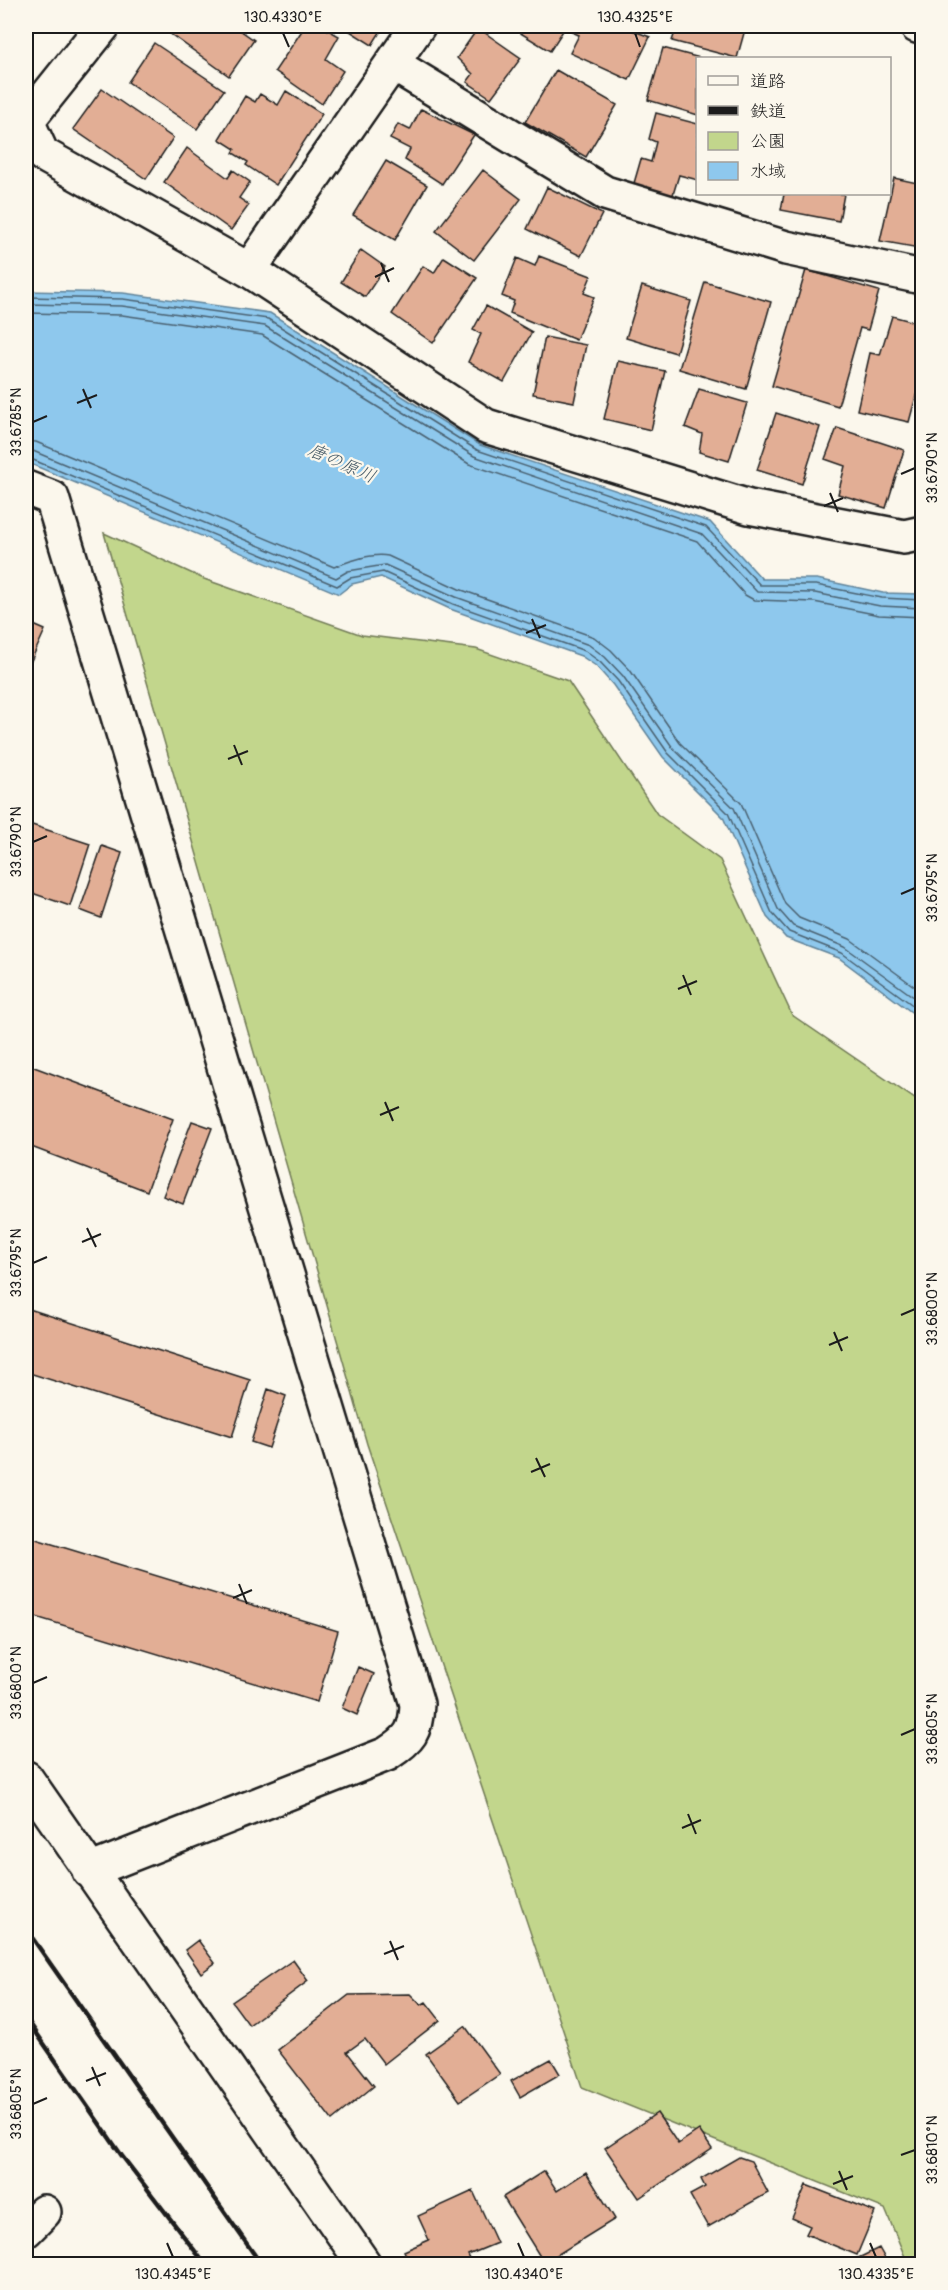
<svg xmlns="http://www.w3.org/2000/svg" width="948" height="2290" font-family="Pangolin,'Klee One',sans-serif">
  <rect width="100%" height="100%" fill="#fbf7ec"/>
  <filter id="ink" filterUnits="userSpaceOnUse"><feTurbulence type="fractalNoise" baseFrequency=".0167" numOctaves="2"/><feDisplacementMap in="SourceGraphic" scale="12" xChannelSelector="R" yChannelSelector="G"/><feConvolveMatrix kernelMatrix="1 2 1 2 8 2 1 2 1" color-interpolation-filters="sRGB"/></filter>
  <g filter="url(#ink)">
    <path fill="#c2d68c" stroke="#6f7954" stroke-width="1.5" d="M 104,533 L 204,579 L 362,635 L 476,649 L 568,681 L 657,814 L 720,860 L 792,1015 L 922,1104 L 922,2264 L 908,2264 L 885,2209 L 582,2087 L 367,1444 Z"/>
    <path fill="#8ec8ed" stroke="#608399" stroke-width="1.5" d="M 26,291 L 123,293 L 270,313 L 480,445 L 710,522 L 762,579 L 817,579 L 883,593 L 922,594 L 922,1020 L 839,958 L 786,938 L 767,917 L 723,817 L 663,757 L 613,685 L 596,666 L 581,656 L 450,609 L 381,577 L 352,584 L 339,594 L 26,462 Z"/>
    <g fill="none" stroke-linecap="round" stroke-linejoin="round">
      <path stroke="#4a6170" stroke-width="1.5" d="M 26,297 L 123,299 L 268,319 L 477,450 L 706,527 L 760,585 L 816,585 L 882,598 L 922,600
        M 26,304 L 122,306 L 265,326 L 474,456 L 702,534 L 757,592 L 815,593 L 880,606 L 922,608
        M 26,313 L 122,315 L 262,335 L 469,464 L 697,541 L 745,595 L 754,600 L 814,602 L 879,615 L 922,617
        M 26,441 L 36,442 L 334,567 C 350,561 371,553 388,556 L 459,589 L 594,637 L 611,650 L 630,670 L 680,743 L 741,803 L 785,904 L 799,918 L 850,939 L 922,992
        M 26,450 L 33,451 L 336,578 L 348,571 L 385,565 L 456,597 L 589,645 L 605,657 L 623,676 L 673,748 L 734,808 L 778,909 L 793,926 L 845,947 L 922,1003
        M 26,457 L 337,586 L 350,578 L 383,572 L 453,604 L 585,651 L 600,662 L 618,681 L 668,753 L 728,813 L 772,913 L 789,932 L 842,953 L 922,1012"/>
    </g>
    <path fill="#e2ae95" stroke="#1c1c1c" stroke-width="1.5" d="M 168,26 L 234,26 L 254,40 L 229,76 L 165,30 Z
      M 305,26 L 321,26 L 339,36 L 326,59 L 343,71 L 322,104 L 275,71 Z
      M 342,26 L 384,26 L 372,45 Z
      M 509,26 L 566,26 L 550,51 Z
      M 575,26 L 621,26 L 650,37 L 629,80 L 570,53 L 579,35 L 572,32 Z
      M 677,26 L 746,26 L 737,58 L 672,41 Z
      M 478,28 L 521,58 L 491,98 L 467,82 L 473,74 L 457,58 Z
      M 154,43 L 224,90 L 197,129 L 128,82 Z
      M 663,48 L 700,58 L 698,58 L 698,115 L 648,100 Z
      M 556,70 L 617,105 L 586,157 L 525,122 Z
      M 102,89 L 173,138 L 146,179 L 73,129 Z
      M 286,91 L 322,114 L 276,185 L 246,165 L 248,162 L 233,153 L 235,149 L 219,139 L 245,96 L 255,102 L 260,94 L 278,105 Z
      M 421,109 L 474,135 L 442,184 L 405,160 L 410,149 L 390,139 L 398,124 L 410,130 Z
      M 656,113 L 698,124 L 698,180 L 679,175 L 671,201 L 632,190 L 641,159 L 651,162 L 656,142 L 649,139 Z
      M 187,148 L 228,178 L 233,170 L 250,182 L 239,198 L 249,205 L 231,230 L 164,182 Z
      M 386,161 L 427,185 L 395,240 L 353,215 Z
      M 483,170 L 521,199 L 474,260 L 436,231 Z
      M 894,178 L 922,184 L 922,231 L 919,248 L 880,241 Z
      M 547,187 L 602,214 L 581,256 L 527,229 Z
      M 784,194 L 844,194 L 839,221 L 781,210 Z
      M 361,250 L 385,267 L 365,297 L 341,282 Z
      M 539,256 L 591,276 L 584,293 L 594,297 L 576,340 L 510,313 L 514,301 L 502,296 L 517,258 L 535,266 Z
      M 444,257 L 477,278 L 433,343 L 392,314 L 423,266 L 434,273 Z
      M 806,270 L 879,291 L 868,330 L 860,328 L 838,406 L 772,386 Z
      M 705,282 L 771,302 L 746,389 L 679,369 Z
      M 642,286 L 691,301 L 676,353 L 626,338 Z
      M 486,306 L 532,332 L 504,382 L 468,362 L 481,334 L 473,330 Z
      M 892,316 L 922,324 L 922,374 L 909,422 L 857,410 L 870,353 L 880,355 Z
      M 545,337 L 586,345 L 574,402 L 533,394 Z
      M 618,361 L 665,371 L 651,430 L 604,419 Z
      M 699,389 L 747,403 L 729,461 L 699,452 L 702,434 L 685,427 Z
      M 776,413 L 820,427 L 802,484 L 757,470 Z
      M 837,428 L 904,450 L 886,508 L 838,494 L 845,466 L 825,459 Z
      M 29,623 L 45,630 L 30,663 L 26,661 L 26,630 Z
      M 26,823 L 90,844 L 70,906 L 26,891 Z
      M 102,846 L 122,853 L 101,918 L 80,910 Z
      M 26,1064 L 173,1119 L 147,1191 L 26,1145 Z
      M 192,1121 L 212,1128 L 183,1204 L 163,1196 Z
      M 26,1308 L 250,1380 L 232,1437 L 26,1372 Z
      M 268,1389 L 286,1396 L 269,1448 L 251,1442 Z
      M 26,1536 L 338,1631 L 317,1702 L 26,1614 Z
      M 358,1667 L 374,1674 L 357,1715 L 342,1708 Z
      M 198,1940 L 215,1963 L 201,1973 L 185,1950 Z
      M 293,1960 L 308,1981 L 249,2025 L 232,2002 Z
      M 410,1994 L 421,2005 L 426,2002 L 440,2020 L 384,2064 L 365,2039 L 347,2052 L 374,2086 L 332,2120 L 278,2050 L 349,1995 Z
      M 465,2026 L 500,2074 L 460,2101 L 426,2054 Z
      M 551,2059 L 560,2074 L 520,2097 L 511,2081 Z
      M 657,2113 L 678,2144 L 699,2130 L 712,2149 L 639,2198 L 605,2148 Z
      M 739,2157 L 751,2161 L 768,2193 L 708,2227 L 690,2195 L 705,2187 L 701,2179 Z
      M 544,2171 L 557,2191 L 586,2172 L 615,2219 L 544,2263 L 503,2197 Z
      M 806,2185 L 875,2212 L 857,2255 L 806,2234 L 810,2226 L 792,2218 Z
      M 473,2191 L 497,2243 L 468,2255 L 472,2264 L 410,2264 L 404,2251 L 429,2240 L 418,2216 Z
      M 879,2248 L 888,2264 L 846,2264 Z"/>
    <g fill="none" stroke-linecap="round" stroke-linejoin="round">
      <defs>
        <path id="minor" d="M 103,26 L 27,121 L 42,154 L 249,270 L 486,426 L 749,507 L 904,537 L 922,533
          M 917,26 L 922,27
          M 393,64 L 605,193 L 786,248 L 922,277
          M 249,270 L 418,26
          M 26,488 L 52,498 L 417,1704 C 416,1732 410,1739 387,1754 L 89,1871
          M 26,1778 L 364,2264
          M 26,2230 L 44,2212"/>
      </defs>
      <use href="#minor" stroke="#1c1c1c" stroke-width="38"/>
      <use href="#minor" stroke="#fbf7ec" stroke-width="33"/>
      <path stroke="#1c1c1c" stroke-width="4.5" d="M 26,1929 L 261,2264
        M 26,2018 L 122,2156 L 205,2264"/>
    </g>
  </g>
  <path fill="none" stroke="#1c1c1c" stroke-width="2" d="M 283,33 L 289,47M 635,33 L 640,47M 381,263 L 389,282M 375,277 L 394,268M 83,389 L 91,408M 77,403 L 97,395M 33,422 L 47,416M 901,474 L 915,468M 830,493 L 838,512M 824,506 L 843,498M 532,619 L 540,638M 526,633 L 546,625M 234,745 L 242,765M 228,759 L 248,751M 33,842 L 47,836M 901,894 L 915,888M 683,975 L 691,995M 678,989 L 697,981M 385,1102 L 393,1121M 380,1115 L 399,1107M 87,1228 L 96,1247M 82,1242 L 101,1234M 33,1263 L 47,1257M 901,1315 L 915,1309M 834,1332 L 842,1351M 829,1345 L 848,1337M 536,1458 L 545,1477M 531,1472 L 550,1464M 239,1584 L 247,1604M 233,1598 L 252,1590M 33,1683 L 47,1677M 901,1735 L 915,1729M 688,1814 L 696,1834M 682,1828 L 701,1820M 390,1941 L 398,1960M 384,1954 L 404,1946M 92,2067 L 100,2086M 86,2081 L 106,2073M 33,2104 L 47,2098M 901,2155 L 915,2150M 839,2171 L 847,2190M 833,2184 L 853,2176M 167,2243 L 173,2257M 518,2243 L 524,2257M 870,2243 L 876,2257"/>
  <g text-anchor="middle" stroke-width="4.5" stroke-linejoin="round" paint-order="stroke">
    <g font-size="18" font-style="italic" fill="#445865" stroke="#fbf7ec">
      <text transform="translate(342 463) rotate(24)" y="6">唐の原川</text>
    </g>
  </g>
  <rect width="948" height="2290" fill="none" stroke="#fbf7ec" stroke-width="66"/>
  <rect x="696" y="57" width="195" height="138" fill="#fbf7ec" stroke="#a29f99" stroke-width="1.5"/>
  <rect x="708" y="76" width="30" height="9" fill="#fbf7ec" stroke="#a29f99" stroke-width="1.5"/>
  <text x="750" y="87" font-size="18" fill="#1c1c1c">道路</text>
  <rect x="708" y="106" width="30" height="9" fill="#1c1c1c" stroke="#a29f99" stroke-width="1.5"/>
  <text x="750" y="117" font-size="18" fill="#1c1c1c">鉄道</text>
  <rect x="708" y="132" width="30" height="18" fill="#c2d68c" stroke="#a29f99" stroke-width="1.5"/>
  <text x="750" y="147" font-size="18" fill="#1c1c1c">公園</text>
  <rect x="708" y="162" width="30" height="18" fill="#8ec8ed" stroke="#a29f99" stroke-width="1.5"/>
  <text x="750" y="177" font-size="18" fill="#1c1c1c">水域</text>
  <rect x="33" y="33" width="882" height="2224" fill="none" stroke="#1c1c1c" stroke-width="2"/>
  <g font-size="15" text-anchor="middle" fill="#1c1c1c">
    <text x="283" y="22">130.4330°E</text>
    <text x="635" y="22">130.4325°E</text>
    <text transform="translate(16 422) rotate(-90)" y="5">33.6785°N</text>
    <text transform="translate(932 468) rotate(-90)" y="5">33.6790°N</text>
    <text transform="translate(16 842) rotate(-90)" y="5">33.6790°N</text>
    <text transform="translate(932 888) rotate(-90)" y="5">33.6795°N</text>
    <text transform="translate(16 1263) rotate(-90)" y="5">33.6795°N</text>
    <text transform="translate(932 1309) rotate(-90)" y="5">33.6800°N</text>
    <text transform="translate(16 1683) rotate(-90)" y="5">33.6800°N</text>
    <text transform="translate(932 1729) rotate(-90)" y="5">33.6805°N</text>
    <text transform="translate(16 2104) rotate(-90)" y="5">33.6805°N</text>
    <text transform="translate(932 2150) rotate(-90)" y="5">33.6810°N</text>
    <text x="173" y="2279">130.4345°E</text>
    <text x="524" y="2279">130.4340°E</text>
    <text x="876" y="2279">130.4335°E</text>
  </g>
</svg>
